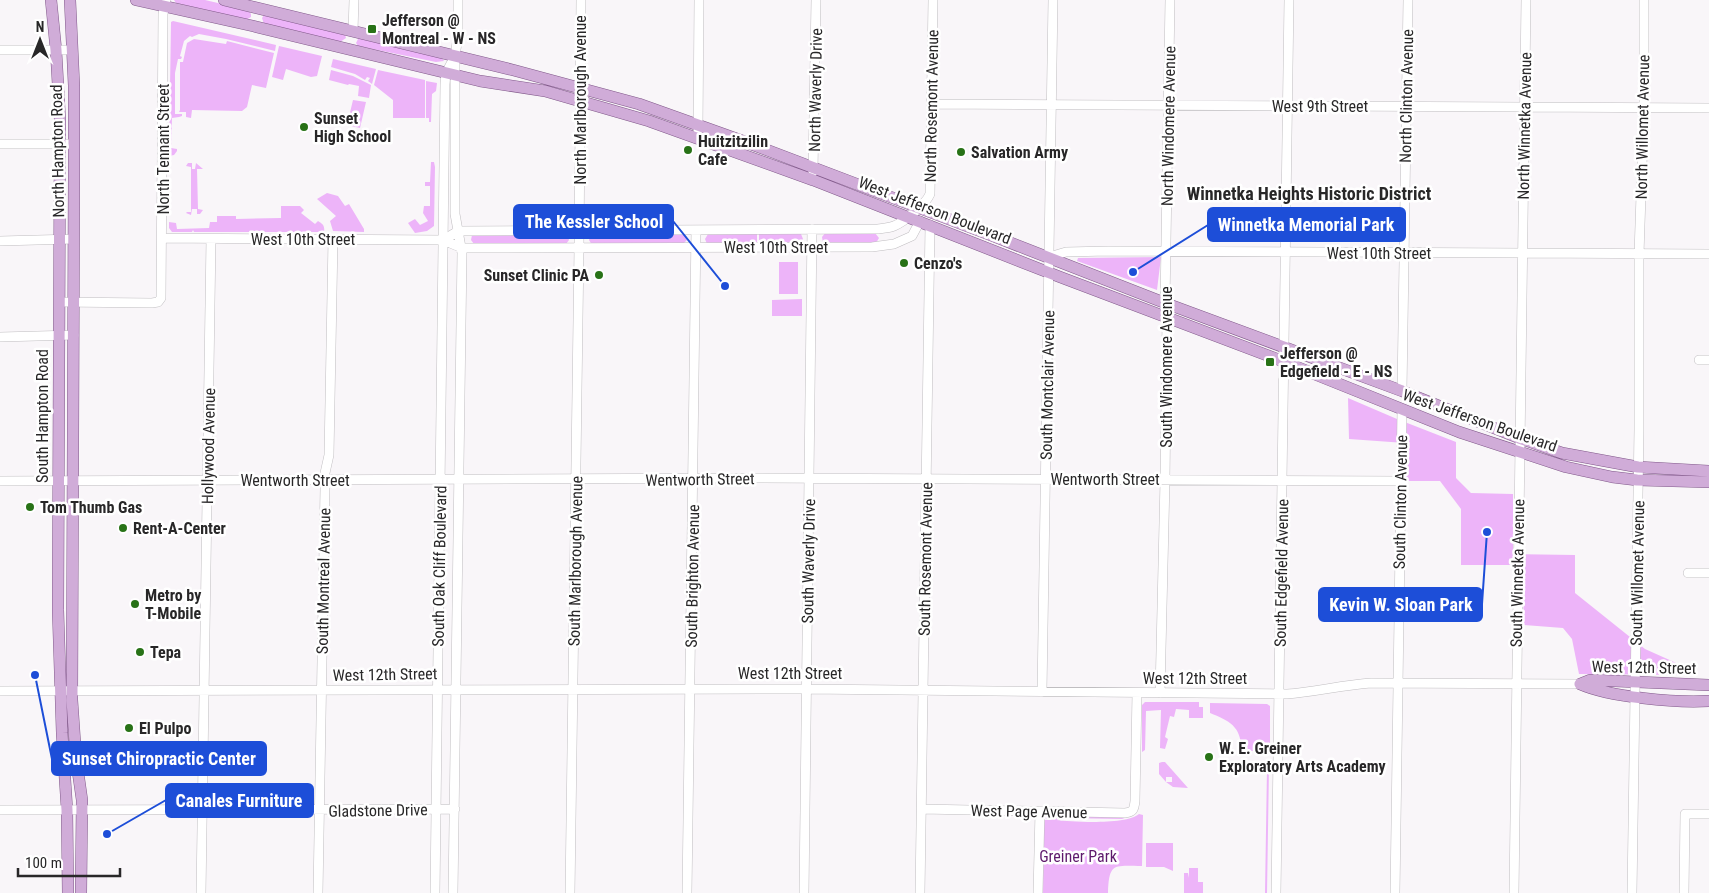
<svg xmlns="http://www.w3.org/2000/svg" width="1709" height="893" font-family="'Roboto Condensed',sans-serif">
  <rect width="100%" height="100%" fill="#f9f6f9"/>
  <path fill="#edb4f9" d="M 174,0 L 205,0 L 248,10 L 251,14 L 251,17 L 246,20 L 176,3 Z
    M 264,15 L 345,35 L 346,38 L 340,42 L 264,24 L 262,18 Z
    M 173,21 L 276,45 L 275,51 L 226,39 L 199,34 L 192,37 L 190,36 L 184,41 L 180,56 L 182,57 L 181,59 L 178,59 L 175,73 L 175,114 L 182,114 L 182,116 L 179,117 L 172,118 L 171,148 L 177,149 L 177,151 L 174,155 L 169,156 L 171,22 Z
    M 359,37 L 440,56 L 444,61 L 436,62 L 358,46 L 356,43 Z
    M 194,39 L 226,44 L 227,41 L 274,53 L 266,88 L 252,85 L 247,107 L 242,111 L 192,110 L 191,118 L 186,117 L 186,112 L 179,112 L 180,110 L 180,62 L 183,62 L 187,43 Z
    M 279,46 L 322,56 L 317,76 L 311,77 L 286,69 L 283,80 L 272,77 Z
    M 333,59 L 376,69 L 372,84 L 368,81 L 370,78 L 367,77 L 365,80 L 355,74 L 331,67 Z
    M 331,70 L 353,76 L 371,85 L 369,98 L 358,96 L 359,86 L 349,84 L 348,85 L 329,80 Z
    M 378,70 L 425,80 L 425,118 L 393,118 L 393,100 L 374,85 Z
    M 426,81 L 437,83 L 436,91 L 432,94 L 431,122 L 429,122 L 429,118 L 426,118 Z
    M 353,100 L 366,102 L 360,128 L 347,125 Z
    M 431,162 L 434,162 L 435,167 L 434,226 L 427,231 L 415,233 L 408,223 L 415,219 L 420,225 L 428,221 L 423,213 L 424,206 L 430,206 L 430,186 L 425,186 L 425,182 L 430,182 Z
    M 188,163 L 192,163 L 192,169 L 195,169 L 196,163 L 203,169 L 197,169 L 198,209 L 203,210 L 200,214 L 197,214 L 197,209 L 192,209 L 191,215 L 186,213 L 187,212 L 191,212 L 191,167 L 186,166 Z
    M 327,193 L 338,196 L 345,206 L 349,204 L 364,229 L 364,232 L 333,231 L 330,221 L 336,216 L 317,199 Z
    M 281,206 L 300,206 L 304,210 L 301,213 L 315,224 L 318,221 C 323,224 325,226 324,232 L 194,232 L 193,230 L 192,232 L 172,232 L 169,228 L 169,222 L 176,223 L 177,229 L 209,228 L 210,222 L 217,222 L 217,216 L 236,216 L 236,219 L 281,218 Z
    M 826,232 L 875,233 L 879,238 L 876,243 L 823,243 L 822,237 Z
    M 757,233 L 757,244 L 707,244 L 705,239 L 708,234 Z
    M 759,233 L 798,233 L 801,234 L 803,239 L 801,243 L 759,244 Z
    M 567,234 L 569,240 L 566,244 L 474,244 L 471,240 L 472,235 Z
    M 591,234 L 685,234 L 687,240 L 683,244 L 592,245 L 589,240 Z
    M 1161,257 L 1157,290 L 1077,261 L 1078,258 Z
    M 779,262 L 798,262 L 798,294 L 779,294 Z
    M 802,299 L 802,316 L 772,316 L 772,300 Z
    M 1348,398 L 1397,419 L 1456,442 L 1456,478 L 1471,493 L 1513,494 L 1513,554 L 1575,555 L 1575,593 L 1645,649 L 1683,666 L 1683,675 L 1579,674 L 1572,639 L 1563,628 L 1524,625 L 1522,565 L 1461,565 L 1461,509 L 1440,481 L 1406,481 L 1405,443 L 1349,439 Z
    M 1145,702 L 1199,702 L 1199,707 L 1203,707 L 1203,718 L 1189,718 L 1189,710 L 1176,709 L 1174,717 L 1170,716 L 1165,737 L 1168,739 L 1165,749 L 1160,748 L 1161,710 L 1146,711 L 1145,750 L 1142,752 L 1142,705 Z
    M 1210,703 L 1267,704 L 1270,706 L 1270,748 L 1266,751 L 1241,751 C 1242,727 1230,721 1210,713 Z
    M 1162,762 L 1165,762 L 1188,788 L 1173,787 L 1166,782 L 1172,782 L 1172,777 L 1166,777 L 1166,782 L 1159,774 L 1159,763 Z
    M 1269,766 L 1267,893 L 1265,893 L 1267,768 Z
    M 1139,814 L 1143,815 L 1142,866 C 1114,866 1109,862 1108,893 L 1043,893 L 1044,822 L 1044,820 L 1051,820 L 1045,818 L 1047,816 L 1130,816 L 1122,819 L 1063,818 L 1056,820 C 1073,822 1127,825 1139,814 Z
    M 1146,843 L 1173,843 L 1173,871 L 1164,867 L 1146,867 Z
    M 1189,868 L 1198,868 L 1198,882 L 1203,882 L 1203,893 L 1184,893 L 1184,873 L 1188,873 L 1189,878 Z"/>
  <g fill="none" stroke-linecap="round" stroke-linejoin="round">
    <defs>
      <path id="minor" d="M 353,31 L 354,0
        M 0,50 L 71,50
        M 932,104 L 1709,108
        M 698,130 L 699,0
        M 0,144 L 74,144
        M 813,172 L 816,0
        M 162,238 L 443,240 L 462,248 L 872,247 L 894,244 L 912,236 L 920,221
        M 443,240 L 458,231 L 878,229 C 883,228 889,228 894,226 C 904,222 926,204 930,194 L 933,0
        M 0,241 L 74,239
        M 1049,257 L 1066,252 L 1108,251 L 1709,254
        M 59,302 L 152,303 L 158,302 L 161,298 L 163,14 L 166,0
        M 0,337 L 74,335
        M 1699,360 L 1709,360
        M 1402,391 L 1408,0
        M 0,481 L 751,478 L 1400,481
        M 1688,573 L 1709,573
        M 0,691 L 806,689 L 1287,694 C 1315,692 1342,685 1371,683 L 1580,684
        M 1042,692 L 1053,0
        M 1160,693 L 1165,480 L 1167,316 L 1165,303 L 1170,0
        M 922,809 L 1125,813 C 1133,812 1134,810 1135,801 L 1137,693
        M 0,810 L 455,809
        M 201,893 L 211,239
        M 318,893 L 325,488 L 325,473 L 329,455 L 333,239
        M 435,893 L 445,84 L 446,73 L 455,56
        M 453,893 L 462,253 L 455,214 L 455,56 L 458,36 L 458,0
        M 570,893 L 579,248 L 581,0
        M 687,893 L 696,230
        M 804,893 L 812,229
        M 920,893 L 930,225
        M 1038,893 L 1040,811
        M 1276,893 L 1289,0
        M 1395,893 L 1402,410
        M 1514,893 L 1526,0
        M 1632,893 L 1639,429 L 1639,254 L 1644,107 L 1644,0
        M 1684,893 L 1685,814 L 1709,814"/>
      <path id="major" d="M 51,0 L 56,50 L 60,120 L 58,610 L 62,733 L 67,810 L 68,893
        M 70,0 L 74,86 L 74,178 L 72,700 L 76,758 L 82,800 L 81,893
        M 136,0 L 253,26 L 480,81 L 545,91 L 649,121 L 813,180 L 1060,277 L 1277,359 L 1459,432 L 1566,467 L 1612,477 L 1637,480 L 1709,482
        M 224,0 L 513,70 L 639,104 L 751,144 L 988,234 L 1165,303 L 1402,391 L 1519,438 L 1562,453 L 1638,467 L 1709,471
        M 1580,684 C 1609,697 1676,703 1709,701
        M 1580,684 L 1590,680 L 1709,685"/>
    </defs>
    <use href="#minor" stroke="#c0bec1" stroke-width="10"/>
    <use href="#major" stroke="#81598a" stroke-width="12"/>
    <use href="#minor" stroke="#fff" stroke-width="9"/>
    <use href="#major" stroke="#d0acd8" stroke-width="11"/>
  </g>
  <g fill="#287217" stroke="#fff" stroke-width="2">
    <rect x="367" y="24" width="10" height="10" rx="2.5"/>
    <circle cx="304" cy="127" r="5"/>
    <circle cx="688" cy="150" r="5"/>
    <circle cx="961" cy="152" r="5"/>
    <circle cx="904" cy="263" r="5"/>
    <circle cx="599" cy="275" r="5"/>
    <rect x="1265" y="357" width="10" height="10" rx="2.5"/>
    <circle cx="30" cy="507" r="5"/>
    <circle cx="123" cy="528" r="5"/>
    <circle cx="135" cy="604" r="5"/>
    <circle cx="140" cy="652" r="5"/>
    <circle cx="129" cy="728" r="5"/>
    <circle cx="1209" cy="757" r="5"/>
  </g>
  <g text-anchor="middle" stroke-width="5" stroke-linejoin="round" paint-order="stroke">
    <g font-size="16" font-weight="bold" fill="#282728" stroke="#fff" text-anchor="start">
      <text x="382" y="26">Jefferson @<tspan x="382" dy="18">Montreal - W - NS</tspan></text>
      <text x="314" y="124">Sunset<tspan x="314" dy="18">High School</tspan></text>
      <text x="698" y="147">Huitzitzilin<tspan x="698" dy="18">Cafe</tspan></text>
      <text x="971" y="158">Salvation Army</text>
      <text x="914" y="269">Cenzo's</text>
      <text x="589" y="281" text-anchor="end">Sunset Clinic PA</text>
      <text x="1280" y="359">Jefferson @<tspan x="1280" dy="18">Edgefield - E - NS</tspan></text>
      <text x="40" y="513">Tom Thumb Gas</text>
      <text x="133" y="534">Rent-A-Center</text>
      <text x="145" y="601">Metro by<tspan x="145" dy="18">T-Mobile</tspan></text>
      <text x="150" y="658">Tepa</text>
      <text x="139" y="734">El Pulpo</text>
      <text x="1219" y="754">W. E. Greiner<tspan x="1219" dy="18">Exploratory Arts Academy</tspan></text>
    </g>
    <g font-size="16" fill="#282728" stroke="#fff">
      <text transform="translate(815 90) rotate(-89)" y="6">North Waverly Drive</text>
      <text transform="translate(1406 96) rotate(-89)" y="6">North Clinton Avenue</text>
      <text transform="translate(580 100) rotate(-90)" y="6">North Marlborough Avenue</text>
      <text transform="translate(931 106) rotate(-89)" y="6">North Rosemont Avenue</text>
      <text x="1320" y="112">West 9th Street</text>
      <text transform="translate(1168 126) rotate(-89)" y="6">North Windomere Avenue</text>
      <text transform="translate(1524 126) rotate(-89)" y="6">North Winnetka Avenue</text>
      <text transform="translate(1642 127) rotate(-89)" y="6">North Willomet Avenue</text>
      <text transform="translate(163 149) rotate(-90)" y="6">North Tennant Street</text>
      <text transform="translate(57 151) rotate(-91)" y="6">North Hampton Road</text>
      <text transform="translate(935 210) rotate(21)" y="6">West Jefferson Boulevard</text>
      <text x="303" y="245">West 10th Street</text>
      <text x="776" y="253">West 10th Street</text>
      <text x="1379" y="259">West 10th Street</text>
      <text transform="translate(1166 367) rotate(-90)" y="6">South Windomere Avenue</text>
      <text transform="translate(1047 385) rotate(-89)" y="6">South Montclair Avenue</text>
      <text transform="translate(42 416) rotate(-90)" y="6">South Hampton Road</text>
      <text transform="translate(1480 420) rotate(19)" y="6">West Jefferson Boulevard</text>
      <text transform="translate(208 446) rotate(-89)" y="6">Hollywood Avenue</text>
      <text transform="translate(700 479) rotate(-1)" y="6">Wentworth Street</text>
      <text x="1105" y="485">Wentworth Street</text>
      <text x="295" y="486">Wentworth Street</text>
      <text transform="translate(1400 502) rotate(-89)" y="6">South Clinton Avenue</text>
      <text transform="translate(925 559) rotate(-89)" y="6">South Rosemont Avenue</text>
      <text transform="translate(575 561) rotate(-89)" y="6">South Marlborough Avenue</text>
      <text transform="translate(808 561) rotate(-89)" y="6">South Waverly Drive</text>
      <text transform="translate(439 566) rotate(-89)" y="6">South Oak Cliff Boulevard</text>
      <text transform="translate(1281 573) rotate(-89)" y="6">South Edgefield Avenue</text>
      <text transform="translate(1517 573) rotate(-89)" y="6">South Winnetka Avenue</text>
      <text transform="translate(1637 573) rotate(-89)" y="6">South Willomet Avenue</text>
      <text transform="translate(692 576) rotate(-89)" y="6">South Brighton Avenue</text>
      <text transform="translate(323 581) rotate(-89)" y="6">South Montreal Avenue</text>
      <text transform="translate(1644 667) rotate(1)" y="6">West 12th Street</text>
      <text x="790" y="679">West 12th Street</text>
      <text transform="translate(385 674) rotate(-1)" y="6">West 12th Street</text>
      <text x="1195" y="684">West 12th Street</text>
      <text transform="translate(378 810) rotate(-1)" y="6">Gladstone Drive</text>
      <text transform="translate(1029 811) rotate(1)" y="6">West Page Avenue</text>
    </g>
    <g font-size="16" fill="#5e196c" stroke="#fff">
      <text x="1078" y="862">Greiner Park</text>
    </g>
    <g font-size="18" font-weight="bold" fill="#282728" stroke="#fff">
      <text x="1309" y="200">Winnetka Heights Historic District</text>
    </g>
  </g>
  <path fill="none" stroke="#1d4ed8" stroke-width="2" d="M725 286L673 221M1133 272L1208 225M1487 532L1482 604M35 675L52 759M107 834L166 800"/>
  <g fill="#1d4ed8" stroke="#fff" stroke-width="2">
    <circle cx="725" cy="286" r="5"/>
    <circle cx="1133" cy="272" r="5"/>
    <circle cx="1487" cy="532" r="5"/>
    <circle cx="35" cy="675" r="5"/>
    <circle cx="107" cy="834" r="5"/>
  </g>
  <g fill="#1d4ed8" stroke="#1d4ed8" stroke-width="2">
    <rect x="514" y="205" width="159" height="33" rx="5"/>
    <rect x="1208" y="208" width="197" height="33" rx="5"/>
    <rect x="1319" y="588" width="163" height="33" rx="5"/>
    <rect x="52" y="742" width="214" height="33" rx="5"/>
    <rect x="166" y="784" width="147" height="33" rx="5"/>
  </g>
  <g font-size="18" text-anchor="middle" font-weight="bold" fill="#fff">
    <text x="594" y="228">The Kessler School</text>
    <text x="1306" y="231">Winnetka Memorial Park</text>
    <text x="1401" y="611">Kevin W. Sloan Park</text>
    <text x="159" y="765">Sunset Chiropractic Center</text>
    <text x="239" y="807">Canales Furniture</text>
  </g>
  <g transform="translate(40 40)" stroke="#ffffff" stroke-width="4" paint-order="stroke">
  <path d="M0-4L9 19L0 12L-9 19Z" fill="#282728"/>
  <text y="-8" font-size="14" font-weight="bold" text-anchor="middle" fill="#282728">N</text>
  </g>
  <path d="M18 868v8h102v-8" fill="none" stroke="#282728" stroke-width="2.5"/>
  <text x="25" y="868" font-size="15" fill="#282728" stroke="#ffffff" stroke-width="4" paint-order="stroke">100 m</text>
</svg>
